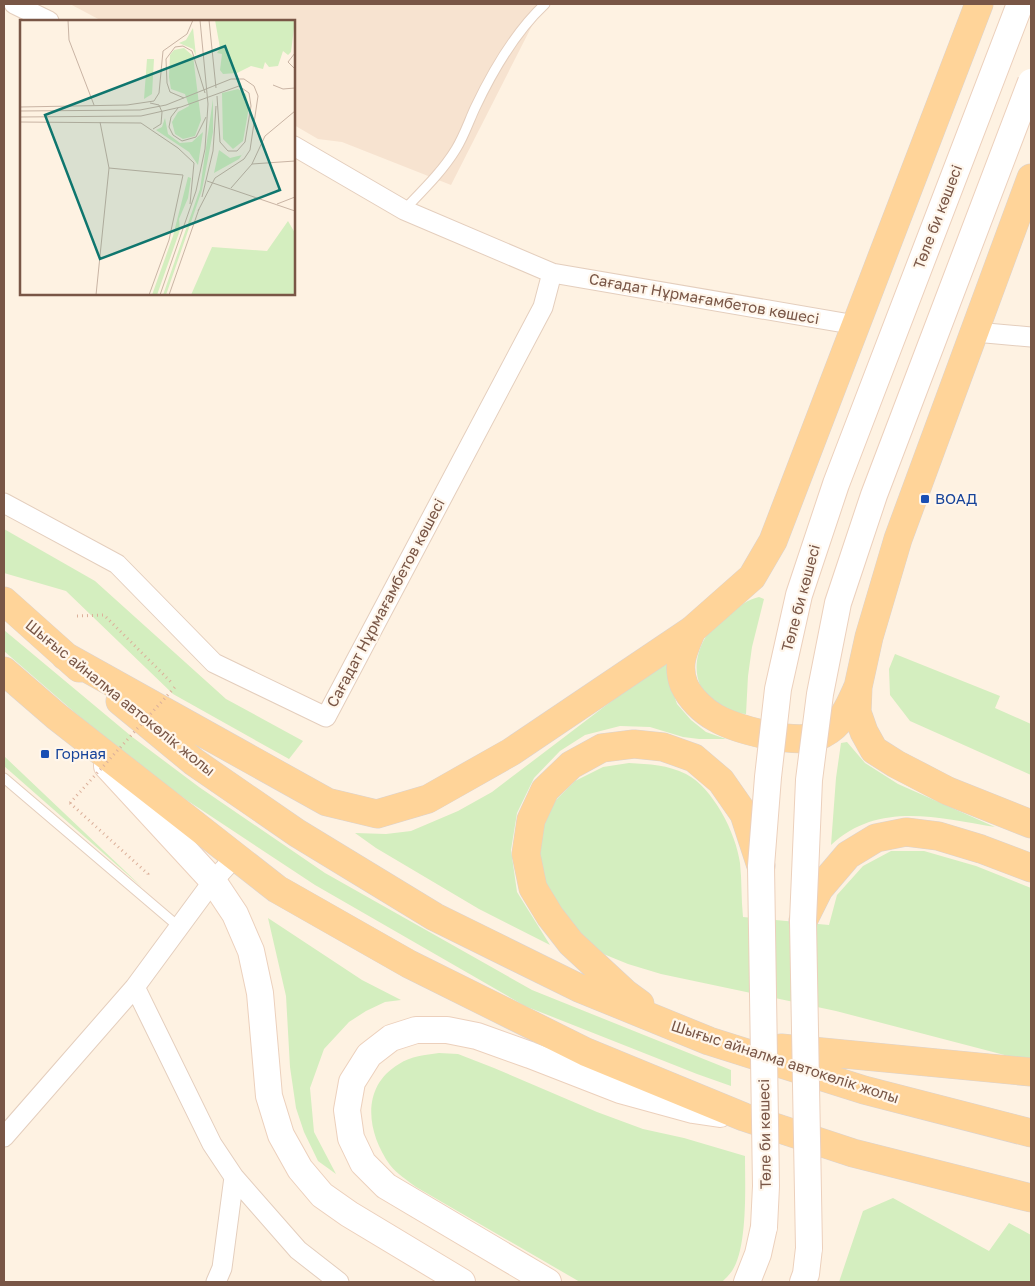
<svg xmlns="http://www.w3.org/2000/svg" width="1035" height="1286" font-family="'Golos Text',sans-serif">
  <rect width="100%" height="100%" fill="#fef2e2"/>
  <path fill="#f7e3d0" d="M 70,4 L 543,4 L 451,185 L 342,142 L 318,139 L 294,125 L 294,21 L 102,21 Z"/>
  <path fill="#d4eebf" d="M 4,529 L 95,581 L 226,699 L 303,741 L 289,759 L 173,694 L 66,591 L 4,573 Z
    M 759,597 L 764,599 L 752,647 L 748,676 L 746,714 C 704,711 684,675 705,638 C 710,628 721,621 730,614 C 739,606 747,600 759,597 Z
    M 4,630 L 131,736 L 199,787 L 325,873 L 532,990 L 731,1070 L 731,1086 L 697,1074 L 525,1006 L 315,885 L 188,801 L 118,750 L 4,651 Z
    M 895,654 L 1000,696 L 995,708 L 1031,724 L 1031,775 L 910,721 L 890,695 L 889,669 Z
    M 671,656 L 670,683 L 677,704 L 691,720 L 706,732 L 726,739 L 699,739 L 683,737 L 650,727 L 620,726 L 585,735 L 560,751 L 534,778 L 517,813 L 511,850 L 517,892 L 550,945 L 479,909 L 376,848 L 355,833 L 386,834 L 411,831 L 458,811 L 492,792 Z
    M 847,742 L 865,763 L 898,784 L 995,827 C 937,818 879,801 831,845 L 836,778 L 841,743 Z
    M 4,756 L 143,888 L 4,766 Z
    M 629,763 C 649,764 668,765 686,774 C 713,788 736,833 740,863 C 742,881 741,899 743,917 L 829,925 L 837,895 L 863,866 L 891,851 L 924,851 L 976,866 L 1031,888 L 1031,1060 L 1016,1058 L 836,1011 L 661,974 L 628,964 L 601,953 L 578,933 L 542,884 L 539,853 L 541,826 L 553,803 L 575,781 L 603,767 Z
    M 268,918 L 362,980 L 401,1000 L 385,1002 L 366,1011 L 349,1022 L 324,1049 L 310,1088 L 314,1132 L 336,1174 L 318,1161 L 304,1132 L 296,1108 L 290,1067 L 286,996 Z
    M 439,1053 L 458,1054 L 494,1068 L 597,1112 L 643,1129 L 684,1138 L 745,1156 C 745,1185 748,1247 732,1271 C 729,1275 725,1279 722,1282 L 580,1282 L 416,1187 C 407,1180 397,1174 390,1165 C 367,1133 360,1087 399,1064 C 411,1056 425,1055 439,1053 Z
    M 893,1198 L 989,1251 L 1009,1223 L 1031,1235 L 1031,1282 L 839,1282 L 863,1211 Z"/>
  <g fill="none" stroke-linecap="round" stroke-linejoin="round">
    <defs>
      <path id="service" d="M 404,210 C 422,191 442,172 456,149 C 464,136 469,121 475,108 C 493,70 515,32 545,4
        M 4,778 L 179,927"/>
      <path id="minor" d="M 14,4 L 49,21
        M 294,146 L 404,210 L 552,273 L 856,325
        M 975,332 L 1031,337
        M 4,503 L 117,564 L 214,663 L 326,717 L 543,307 L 552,273
        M 135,987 L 212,1144 L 234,1177 L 298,1250 L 339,1282
        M 4,1137 L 135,987 L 213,881 L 236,856
        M 216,1282 L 222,1268 L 234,1177"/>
      <path id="secondary" d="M 107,766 L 213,881 L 235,914 L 251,951 L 260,993 L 269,1096 L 281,1135 L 300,1169 L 322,1195 L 349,1214 L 462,1282
        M 548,1282 L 386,1186 L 363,1163 L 351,1138 L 347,1110 L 352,1082 L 369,1055 L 391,1038 L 416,1030 L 447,1030 L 477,1036 L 530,1055 L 620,1090 L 693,1110 L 720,1114
        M 747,1282 L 758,1254 L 764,1227
        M 803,1282 L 806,1274 L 809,1248"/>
      <path id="primary" d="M 1031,178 L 898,539 L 869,637 L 858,687 L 857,712 L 864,732 L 874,750 L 896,764 L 948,791 L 1031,824
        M 4,601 L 79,668
        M 692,630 C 684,649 676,664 684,685 C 690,698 703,711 716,718 C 737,730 801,747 823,734 C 842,724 849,707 857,689
        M 65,656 L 327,802 L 377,814 L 428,799 L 511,752 L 692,630 L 752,577 L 773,541 L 979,4
        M 4,671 L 56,716 L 277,889 L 409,964 L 586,1052 L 744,1117 L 853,1153 L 1031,1198
        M 120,701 L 194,762 L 297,833 L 435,917 L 579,988 L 709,1041 L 864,1090 L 1031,1133
        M 803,921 L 819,889 L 848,855 L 876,838 L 906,832 L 938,836 L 981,849 L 1031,868
        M 640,1004 L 625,993 L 571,943 L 550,916 L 533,888 L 526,854 L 531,820 L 545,790 L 571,765 L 602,748 L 634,744 L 663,747 L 694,758 L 721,781 L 744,814 L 761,866
        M 781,1048 L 1031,1072"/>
    </defs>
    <use href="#service" stroke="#e4cebd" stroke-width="11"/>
    <use href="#minor" stroke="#e4cebd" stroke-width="21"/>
    <use href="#secondary" stroke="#ecd0bc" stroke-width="28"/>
    <use href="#primary" stroke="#dcd3cf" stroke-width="29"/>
    <path stroke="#dcb09a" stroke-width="3" stroke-dasharray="1 4" stroke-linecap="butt" d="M 77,616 L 104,615 L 173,684
      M 70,803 L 148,874 L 147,878"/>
    <use href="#service" stroke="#fff" stroke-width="9"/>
    <use href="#minor" stroke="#fff" stroke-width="19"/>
    <use href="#secondary" stroke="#fff" stroke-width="26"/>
    <use href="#primary" stroke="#ffd499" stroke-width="28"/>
    <defs>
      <path id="secondary-bridge" d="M 764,1227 L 766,1186 L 761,866 L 768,777 L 778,689 L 799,595 L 836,484 L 1020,4
        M 809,1248 L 803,921 L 809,780 L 820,694 L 838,603 L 874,495 L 1031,82"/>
    </defs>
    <use href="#secondary-bridge" stroke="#ecd0bc" stroke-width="28" stroke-linecap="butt"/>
    <path stroke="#dcb09a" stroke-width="3" stroke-dasharray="1 4" stroke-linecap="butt" d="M 70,803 L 175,687"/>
    <use href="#secondary-bridge" stroke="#fff" stroke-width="26"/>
  </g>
  <g fill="#1a4fb4" stroke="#fff6eb" stroke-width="2">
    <rect x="920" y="494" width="10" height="10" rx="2.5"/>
    <rect x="40" y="749" width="10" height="10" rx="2.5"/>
  </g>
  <g text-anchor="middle" stroke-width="4.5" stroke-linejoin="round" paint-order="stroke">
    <g font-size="15" fill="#795646" stroke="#fff6eb">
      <text transform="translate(938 217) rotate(-69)" y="5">Төле би көшесі</text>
      <text transform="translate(704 299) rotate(10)" y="5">Сағадат Нұрмағамбетов көшесі</text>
      <text transform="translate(801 598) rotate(-75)" y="5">Төле би көшесі</text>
      <text transform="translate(386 603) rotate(-62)" y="5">Сағадат Нұрмағамбетов көшесі</text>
      <text transform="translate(120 698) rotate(39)" y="5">Шығыс айналма автокөлік жолы</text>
      <text transform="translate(785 1062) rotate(18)" y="5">Шығыс айналма автокөлік жолы</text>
      <text transform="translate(765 1134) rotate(-91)" y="5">Төле би көшесі</text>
    </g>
    <g font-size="15" fill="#164399" stroke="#fff6eb" text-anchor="start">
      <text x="935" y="504">ВОАД</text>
      <text x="55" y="759">Горная</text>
    </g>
  </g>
  <g transform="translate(20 20)">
    <rect width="275" height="275" fill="#fef2e2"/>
    <path d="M 195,0 L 275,0 L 271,32 L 268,35 L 263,31 L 258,46 L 249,47 L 245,42 L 243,49 L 231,46 L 217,53 L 203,54 L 200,50 L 202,34 L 197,33 L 200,28 ZM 173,8 L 176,36 L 173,29 L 159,23 L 166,20 ZM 164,28 L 173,36 L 181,100 L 175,116 L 163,119 L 155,114 L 152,102 L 158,92 L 169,86 L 165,74 L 151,69 L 149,57 L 150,35 L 154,30 ZM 127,39 L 134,39 L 132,74 L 124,79 ZM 218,69 L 226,74 L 229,87 L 223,121 L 213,129 L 203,119 L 202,73 ZM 193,79 L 193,112 L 182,170 L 146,275 L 143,275 L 180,169 ZM 145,98 L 148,114 L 160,123 L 172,122 L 183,112 L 178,145 L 169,132 L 136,110 L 142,107 ZM 226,129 L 219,139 L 194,153 L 199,130 L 210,138 L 222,135 ZM 168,157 L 171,158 L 168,178 L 159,199 L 160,210 L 137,275 L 132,275 L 153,216 ZM 268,201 L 275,213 L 275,275 L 171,275 L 192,227 L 247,231 Z" fill="#d4eebf"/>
    <path fill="none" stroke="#c9b4a4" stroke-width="1" d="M 48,0 L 49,20 L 74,85M 189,0 L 196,68M 275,33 L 268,42 L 275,49M 253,65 L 263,69 L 275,68M 164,78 L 150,72 L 147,63 L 146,39 L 155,27 L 163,26 L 172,31 L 185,73M 130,83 L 139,85 L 142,92 L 141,104 L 133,109M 0,87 L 107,85 L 134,81 L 139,73 L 143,31 L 167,14 L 173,0M 158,88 L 151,97 L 149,107 L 153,115 L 162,121 L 176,117 L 186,97M 0,91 L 120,90 L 146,85 L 211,59 L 224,59 L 234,66 L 238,76 L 230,130 L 224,139 L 195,158 L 178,191M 0,97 L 121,96 L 161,87 L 219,66 L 229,73 L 231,86 L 225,122 L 217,131 L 208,131 L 200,122 L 197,76M 0,102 L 121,103 L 158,128 L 174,143 L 170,184M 232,144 L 275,141M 89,148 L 163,155 L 149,220 L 129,275M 187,161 L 275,191M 211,168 L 232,144 L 245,116 L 275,91M 182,177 L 193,131 L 196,86M 257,184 L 275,177M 76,275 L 89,148 L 80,102M 140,275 L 176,171 L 185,129 L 188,84 L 180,0M 149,275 L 179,189"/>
    <path fill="#0f766e" fill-opacity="0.15" stroke="#0f766e" stroke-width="2.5" d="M 205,26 L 260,170 L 80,239 L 25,95 Z"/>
    <rect width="275" height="275" fill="none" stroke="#795646" stroke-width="2.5"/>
  </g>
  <rect width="1035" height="1286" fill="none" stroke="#795646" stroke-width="10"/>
</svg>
